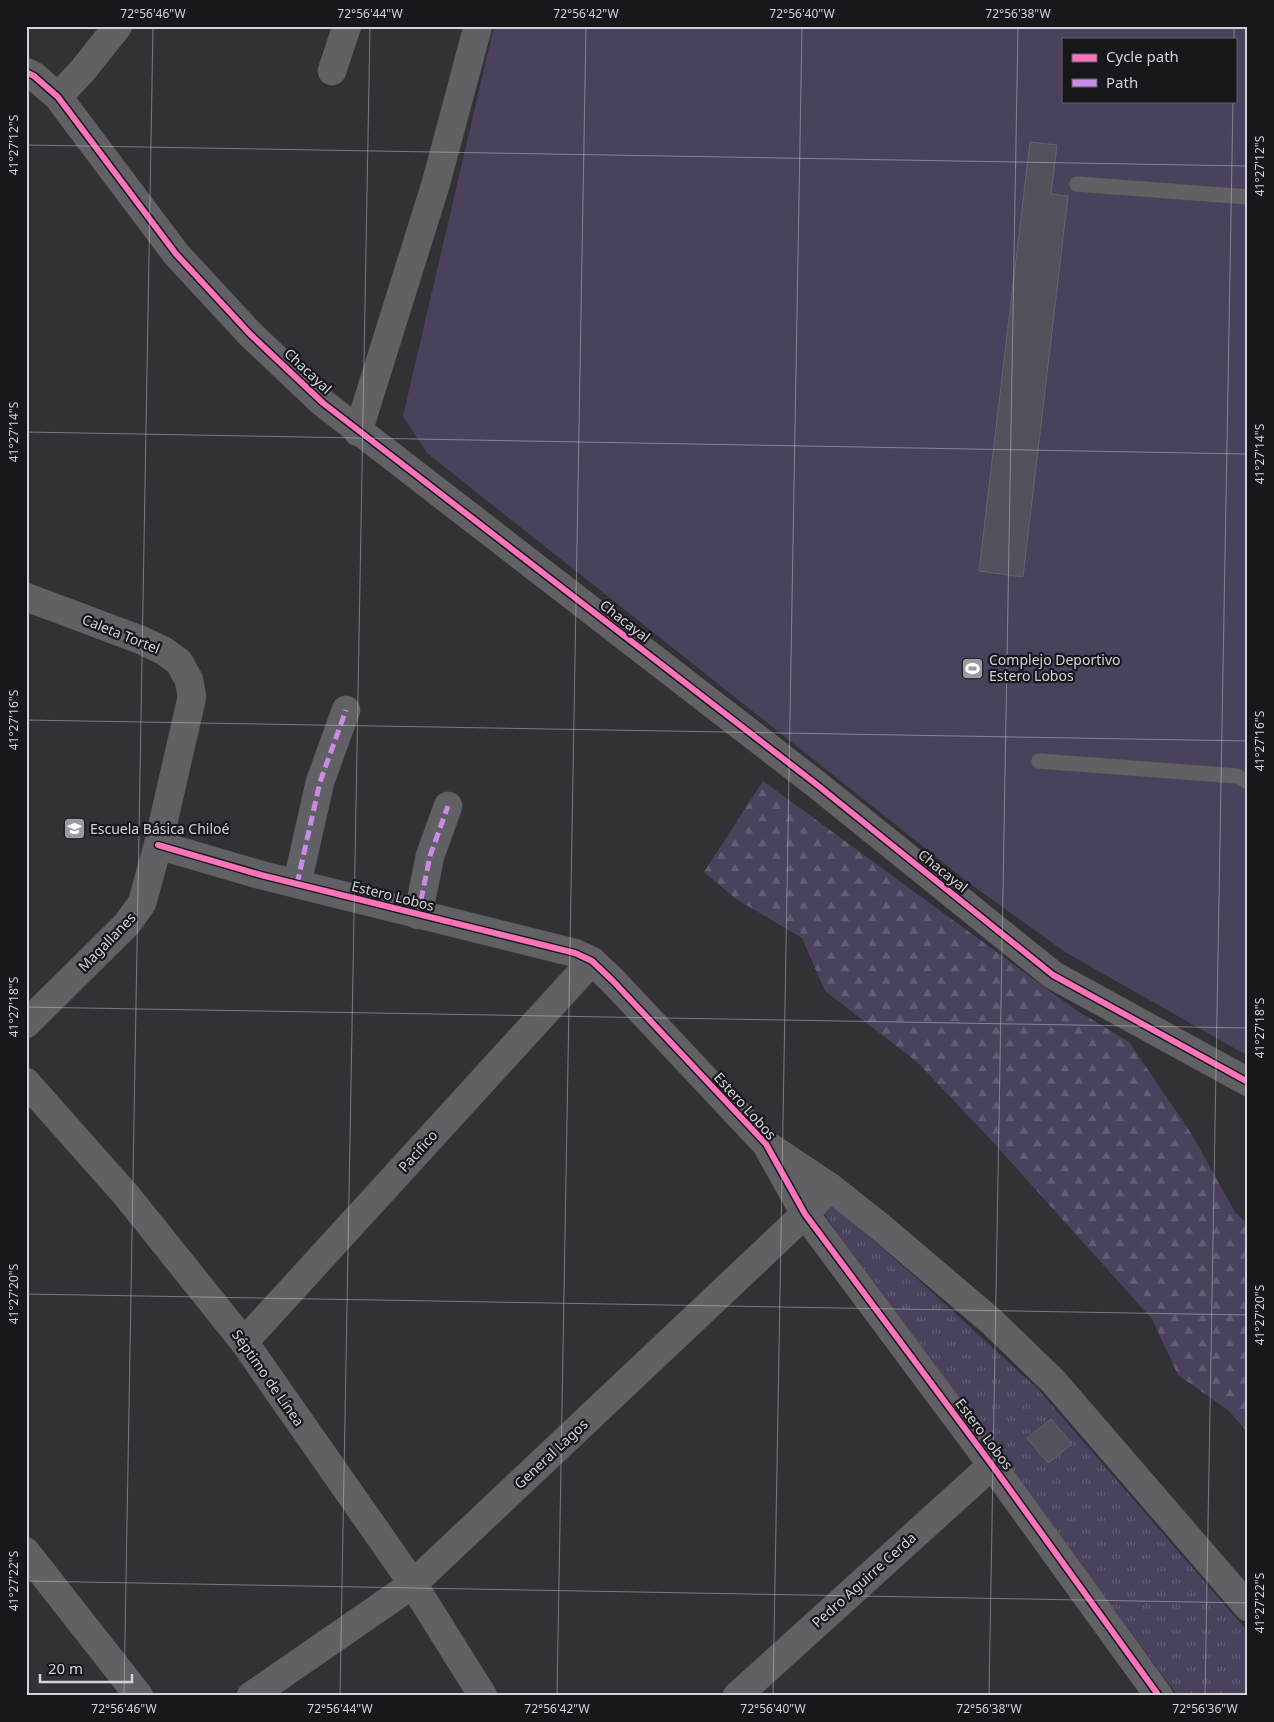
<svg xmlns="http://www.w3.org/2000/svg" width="1274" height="1722" font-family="'Noto Sans',sans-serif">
  <defs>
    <pattern id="grass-tufts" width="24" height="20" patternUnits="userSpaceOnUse" patternTransform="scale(1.25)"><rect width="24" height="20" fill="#4a415d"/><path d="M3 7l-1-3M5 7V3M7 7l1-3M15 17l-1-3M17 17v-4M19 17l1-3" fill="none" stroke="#635c74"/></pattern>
    <pattern id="forest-firs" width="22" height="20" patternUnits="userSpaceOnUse" patternTransform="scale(1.25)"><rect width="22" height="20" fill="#4a415d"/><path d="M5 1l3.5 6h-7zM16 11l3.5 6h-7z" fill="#635c74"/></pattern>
  </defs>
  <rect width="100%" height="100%" fill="#323136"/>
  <path fill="url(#grass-tufts)" d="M 830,1203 L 912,1274 L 1037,1388 L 1248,1632 L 1248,1696 L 1178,1696 L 851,1254 L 822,1210 Z"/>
  <path fill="url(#forest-firs)" d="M 763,781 L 1073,1008 L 1129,1042 L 1191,1133 L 1235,1212 L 1248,1224 L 1248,1433 L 1228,1410 L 1178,1375 L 1152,1319 L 991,1140 L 917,1062 L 825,991 L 802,938 L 736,899 L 704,872 Z"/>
  <path fill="#4a415d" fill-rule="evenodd" d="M 494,26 L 1248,26 L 1248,1056 L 1065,952 L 969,883 L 427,453 L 403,416 ZM 1063,39 L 1235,39 L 1235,101 L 1063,101 Z"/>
  <path fill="#54505c" stroke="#656469" d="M 1030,142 L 1057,145 L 1051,194 L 1068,196 L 1023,577 L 979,571 Z
    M 1051,1419 L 1072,1444 L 1048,1463 L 1027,1438 Z"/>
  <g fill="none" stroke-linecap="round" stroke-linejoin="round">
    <defs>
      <path id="lane" d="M 1077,184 L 1248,197
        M 1039,761 L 1237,776 L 1248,782"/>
      <path id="street" d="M 332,71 L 347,26
        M 26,72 L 34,76 L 58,97 L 176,254 L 250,334 L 323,403 L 816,784 L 1053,975 L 1248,1082
        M 58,97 L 83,70 L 118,26
        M 358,432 L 436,183 L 478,26
        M 26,597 L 141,640 L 164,651 L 179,662 L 189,680 L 192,697 L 158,845 L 142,903 L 127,924 L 26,1024
        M 158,845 L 261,875 L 575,953 L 592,961 L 613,981 L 766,1144 L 805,1214 L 992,1465 L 1159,1696
        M 297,884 L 320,782 L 346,710
        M 418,915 L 430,856 L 448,806
        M 770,1147 L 830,1187 L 878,1225 L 991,1321 L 1053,1381 L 1248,1607
        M 244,1342 L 592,961
        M 26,1552 L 139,1696
        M 251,1696 L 413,1584 L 805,1214 L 830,1187
        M 737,1696 L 992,1465"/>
      <path id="secondary" d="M 26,1082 L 127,1196 L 244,1342 L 413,1584 L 483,1696"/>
    </defs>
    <use href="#lane" stroke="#4f4e52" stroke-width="16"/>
    <use href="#street" stroke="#4f4e52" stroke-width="29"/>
    <use href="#secondary" stroke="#4f4e52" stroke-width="29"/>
    <use href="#lane" stroke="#616064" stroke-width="15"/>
    <use href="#street" stroke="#616064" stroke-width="28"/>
    <use href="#secondary" stroke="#616064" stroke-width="28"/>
    <path stroke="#ca8be6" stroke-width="5" stroke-dasharray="10 5" stroke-linecap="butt" d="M 297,884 L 320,782 L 346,710
      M 418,915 L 430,856 L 448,806"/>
    <defs>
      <path id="cycleway" d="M 26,72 L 34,76 L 58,97 L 176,254 L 250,334 L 323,403 L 816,784 L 1053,975 L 1248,1082
        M 158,845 L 261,875 L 575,953 L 592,961 L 613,981 L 766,1144 L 805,1214 L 992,1465 L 1159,1696"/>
    </defs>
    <use href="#cycleway" stroke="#18171c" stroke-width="9"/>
    <use href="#cycleway" stroke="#fb73b8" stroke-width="6"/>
  </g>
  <path fill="none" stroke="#d4d2d9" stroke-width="1" stroke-opacity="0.45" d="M 1234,39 L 1234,26M 26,145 L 1248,166M 26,432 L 1248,454M 26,720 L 1248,741M 26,1007 L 1248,1028M 26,1294 L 1248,1315M 26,1581 L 1248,1603M 124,1696 L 153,26M 340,1696 L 370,26M 557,1696 L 586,26M 773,1696 L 802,26M 989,1696 L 1018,26M 1205,1696 L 1233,101"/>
  <defs>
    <symbol id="stadium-square" viewBox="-11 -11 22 22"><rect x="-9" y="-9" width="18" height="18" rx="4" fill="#9b9aa0" stroke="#18171c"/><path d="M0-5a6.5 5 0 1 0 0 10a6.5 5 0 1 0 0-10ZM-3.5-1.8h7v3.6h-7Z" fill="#fff"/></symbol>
    <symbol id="school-square" viewBox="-11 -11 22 22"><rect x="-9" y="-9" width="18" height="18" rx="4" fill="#9b9aa0" stroke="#18171c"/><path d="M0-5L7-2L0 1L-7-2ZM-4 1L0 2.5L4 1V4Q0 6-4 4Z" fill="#fff"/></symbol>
  </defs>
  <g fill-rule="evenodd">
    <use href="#stadium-square" x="960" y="656" width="25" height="25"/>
    <use href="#school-square" x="62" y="816" width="25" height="25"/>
  </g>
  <g text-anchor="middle" stroke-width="4.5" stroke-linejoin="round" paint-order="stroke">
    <g font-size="14" fill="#d4d2d9" stroke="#18171c">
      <text transform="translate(308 371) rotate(43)" y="5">Chacayal</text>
      <text transform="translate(625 621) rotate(38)" y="5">Chacayal</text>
      <text transform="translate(121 634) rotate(22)" y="5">Caleta Tortel</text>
      <text transform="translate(943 871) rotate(39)" y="5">Chacayal</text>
      <text transform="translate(393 896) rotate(14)" y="5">Estero Lobos</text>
      <text transform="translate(107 942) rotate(-46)" y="5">Magallanes</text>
      <text transform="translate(745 1106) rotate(48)" y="5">Estero Lobos</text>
      <text transform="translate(418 1151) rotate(-48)" y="5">Pacifico</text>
      <text transform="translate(268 1378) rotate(55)" y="5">Séptimo de Línea</text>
      <text transform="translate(984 1434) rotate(53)" y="5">Estero Lobos</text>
      <text transform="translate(551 1454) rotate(-43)" y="5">General Lagos</text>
      <text transform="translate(864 1580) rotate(-42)" y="5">Pedro Aguirre Cerda</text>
    </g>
    <g font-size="14" fill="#d4d2d9" stroke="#18171c" text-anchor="start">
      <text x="989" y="665">Complejo Deportivo<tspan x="989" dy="16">Estero Lobos</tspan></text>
      <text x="90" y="834">Escuela Básica Chiloé</text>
    </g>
  </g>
  <rect width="1274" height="1722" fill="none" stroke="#18171c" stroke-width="55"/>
  <rect x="1062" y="38" width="175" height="65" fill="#18171c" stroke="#636268"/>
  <rect x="1072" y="54" width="25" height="8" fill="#fb73b8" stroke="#636268"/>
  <text x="1106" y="62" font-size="15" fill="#d4d2d9">Cycle path</text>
  <rect x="1072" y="79" width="25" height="8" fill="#ca8be6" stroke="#636268"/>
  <text x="1106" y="88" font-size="15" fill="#d4d2d9">Path</text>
  <path d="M40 1674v8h92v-8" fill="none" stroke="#d4d2d9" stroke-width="2.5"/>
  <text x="48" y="1674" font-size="15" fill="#d4d2d9" stroke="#18171c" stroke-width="4" paint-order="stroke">20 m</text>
  <rect x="28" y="28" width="1218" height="1666" fill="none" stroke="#d4d2d9" stroke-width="2"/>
  <g font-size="12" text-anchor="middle" fill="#d4d2d9">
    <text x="153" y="18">72°56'46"W</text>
    <text x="370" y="18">72°56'44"W</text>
    <text x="586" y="18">72°56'42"W</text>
    <text x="802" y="18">72°56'40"W</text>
    <text x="1018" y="18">72°56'38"W</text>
    <text transform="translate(14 145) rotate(-90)" y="4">41°27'12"S</text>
    <text transform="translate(1260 166) rotate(-90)" y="4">41°27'12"S</text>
    <text transform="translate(14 432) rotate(-90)" y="4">41°27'14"S</text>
    <text transform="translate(1260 454) rotate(-90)" y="4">41°27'14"S</text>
    <text transform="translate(14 720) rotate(-90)" y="4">41°27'16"S</text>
    <text transform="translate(1260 741) rotate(-90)" y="4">41°27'16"S</text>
    <text transform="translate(14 1007) rotate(-90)" y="4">41°27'18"S</text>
    <text transform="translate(1260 1028) rotate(-90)" y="4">41°27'18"S</text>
    <text transform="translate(14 1294) rotate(-90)" y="4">41°27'20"S</text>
    <text transform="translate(1260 1315) rotate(-90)" y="4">41°27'20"S</text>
    <text transform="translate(14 1581) rotate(-90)" y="4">41°27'22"S</text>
    <text transform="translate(1260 1603) rotate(-90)" y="4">41°27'22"S</text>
    <text x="124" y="1713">72°56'46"W</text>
    <text x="340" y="1713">72°56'44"W</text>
    <text x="557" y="1713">72°56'42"W</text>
    <text x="773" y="1713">72°56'40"W</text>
    <text x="989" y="1713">72°56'38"W</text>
    <text x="1205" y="1713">72°56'36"W</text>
  </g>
</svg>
